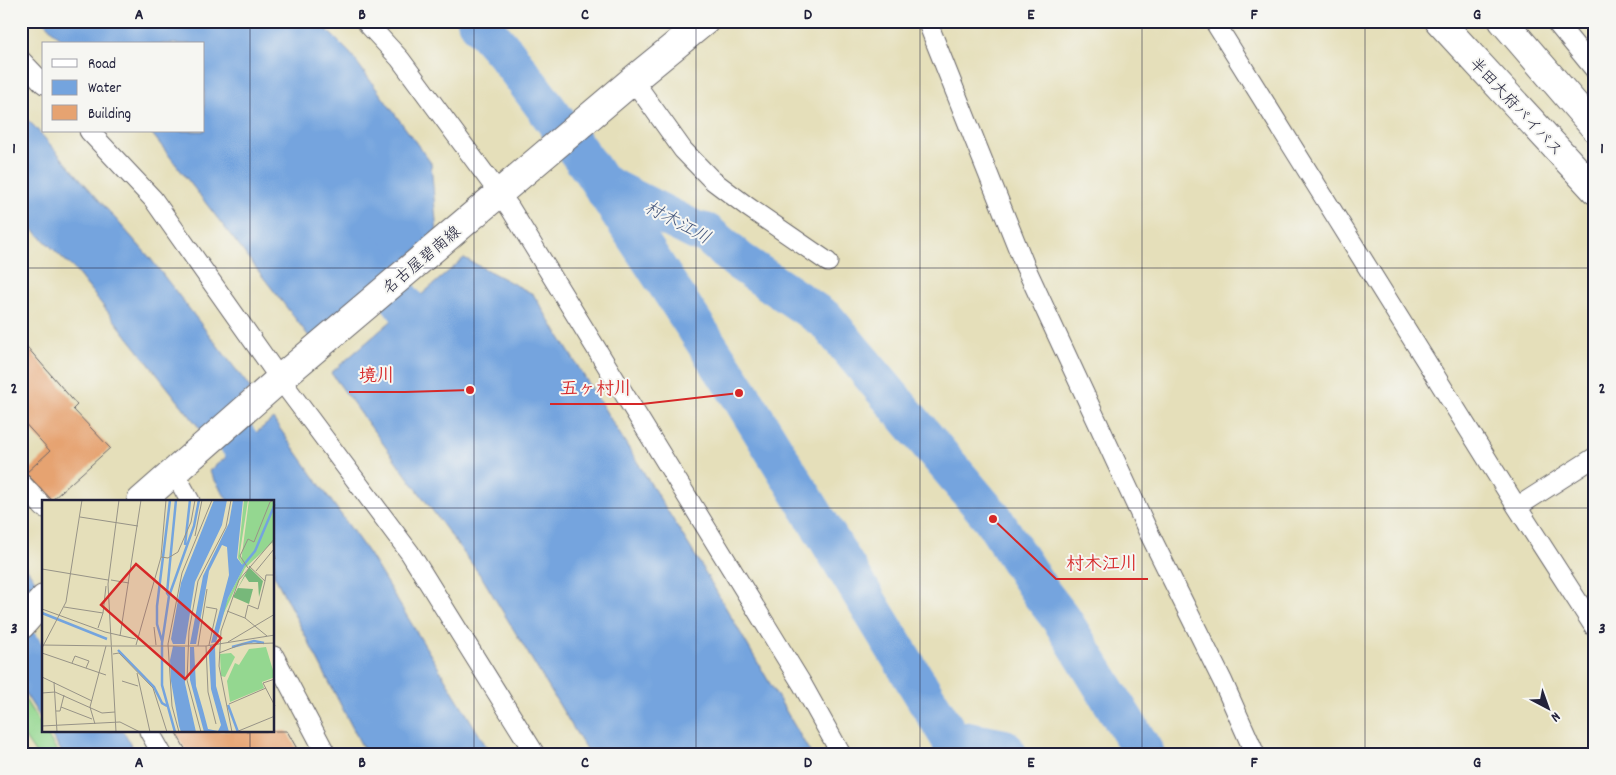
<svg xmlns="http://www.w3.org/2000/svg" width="1616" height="775" font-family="Dekko,'Klee One',sans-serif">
  <rect width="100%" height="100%" fill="#f6f6f2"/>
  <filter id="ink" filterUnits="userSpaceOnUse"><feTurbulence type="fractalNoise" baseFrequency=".02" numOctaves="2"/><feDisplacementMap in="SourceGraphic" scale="10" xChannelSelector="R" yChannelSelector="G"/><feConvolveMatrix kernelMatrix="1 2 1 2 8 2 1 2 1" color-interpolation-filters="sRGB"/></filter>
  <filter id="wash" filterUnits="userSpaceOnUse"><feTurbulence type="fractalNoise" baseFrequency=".0096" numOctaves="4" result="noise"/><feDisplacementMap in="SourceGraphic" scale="20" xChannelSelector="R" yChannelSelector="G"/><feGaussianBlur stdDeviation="1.12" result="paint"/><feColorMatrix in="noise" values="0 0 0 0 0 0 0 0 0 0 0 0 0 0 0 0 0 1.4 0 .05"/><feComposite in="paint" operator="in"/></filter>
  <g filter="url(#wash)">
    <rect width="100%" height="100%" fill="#e5dfba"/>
    <path fill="#94d790" stroke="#5b7c66" d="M 21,693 L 59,754 L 36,754 L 21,732 Z"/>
    <path fill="#74a4de" stroke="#4b638c" d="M 43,21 L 318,21 L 350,53 L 431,163 L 437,233 L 311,339 L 150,131 L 204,131 L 204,44 L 65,44 Z
      M 21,114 L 33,125 L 150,258 L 251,389 L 201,430 L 74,269 L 21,218 Z
      M 464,258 L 533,294 L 698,560 L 811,754 L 589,754 L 483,579 L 331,373 Z
      M 273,419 L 369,554 L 491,754 L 366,754 L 274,575 L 274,501 L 228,501 L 209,471 Z
      M 21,560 L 41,589 L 21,612 Z
      M 44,653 L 44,723 L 21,687 L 21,681 Z
      M 49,731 L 123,731 L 136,754 L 63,754 Z"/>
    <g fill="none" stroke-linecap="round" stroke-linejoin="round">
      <path stroke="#74a4de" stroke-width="40" d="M 477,21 L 506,54 L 592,170 L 739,393 L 951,739 L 955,754
        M 601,183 L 696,231 L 706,233 L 739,261 L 826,320 L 993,519 L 1041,593 L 1062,620 L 1145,754
        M 365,254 L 440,351
        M 203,391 L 273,490
        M 21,648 L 44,681
        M 951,739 L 1004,749 L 1007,754"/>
    </g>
    <g id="blocks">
      <path fill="#e6a371" d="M 21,340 L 77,405 L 73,409 L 110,448 L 52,500 L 26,473 L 50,451 L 21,419 Z
        M 175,731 L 287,731 L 300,754 L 188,754 Z"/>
    </g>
  </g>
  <g filter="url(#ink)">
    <use href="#blocks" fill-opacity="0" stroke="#666467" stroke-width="1"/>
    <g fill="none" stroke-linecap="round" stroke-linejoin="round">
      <defs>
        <path id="street" d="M 365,21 L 400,59 L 510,208 L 802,684 L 841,754
          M 927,21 L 1025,266 L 1148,531 L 1223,682 L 1255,754
          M 1214,21 L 1517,507 L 1595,628
          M 1555,21 L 1595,70
          M 21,60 L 44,84
          M 633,80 L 683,150 L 712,180 L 748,207 L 828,262
          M 89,131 L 153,199 L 280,379 L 410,553 L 535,754
          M 174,472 L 190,501
          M 21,483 L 44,508
          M 1517,507 L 1595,457
          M 274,656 L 326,754
          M 149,731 L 162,754"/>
        <path id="primary" d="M 141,501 L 289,371 L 633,80 L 705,21
          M 21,625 L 44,599"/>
        <path id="highway" d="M 1439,21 L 1595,190
          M 1503,21 L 1595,128"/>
      </defs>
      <use href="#street" stroke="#666467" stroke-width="21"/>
      <use href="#primary" stroke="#666467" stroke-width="30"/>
      <use href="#highway" stroke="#666467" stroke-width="30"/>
      <use href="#street" stroke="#fff" stroke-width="19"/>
      <use href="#primary" stroke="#fff" stroke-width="28"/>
      <use href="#highway" stroke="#fff" stroke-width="28"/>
    </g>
  </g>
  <path fill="none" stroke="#22223b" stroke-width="1" stroke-opacity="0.55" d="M 250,21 L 250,501M 474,21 L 474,754M 696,21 L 696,754M 920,21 L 920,754M 1142,21 L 1142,754M 1365,21 L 1365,754M 21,268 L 1595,268M 21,508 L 44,508M 274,508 L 1595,508M 250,731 L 250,754"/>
  <g text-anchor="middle" stroke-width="4" stroke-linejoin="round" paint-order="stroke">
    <g font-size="16" fill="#22223b" stroke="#f6f6f2">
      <text transform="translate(1517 106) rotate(47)" y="6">半田大府パイパス</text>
      <text transform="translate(421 259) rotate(-40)" y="6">名古屋碧南線</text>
    </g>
    <g font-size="18" font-style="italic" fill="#43567c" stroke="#f6f6f2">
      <text transform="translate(678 222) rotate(28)" y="6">村木江川</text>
    </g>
  </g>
  <g transform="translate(42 500)">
    <rect width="232" height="232" fill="#e5dfba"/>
    <path d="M 202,0 L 206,0 L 198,52 L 199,62 L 207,0 L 232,0 L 232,59 L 231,42 L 203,68 L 180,117 L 174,142 L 177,121 L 186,98 L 202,67 L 196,58 ZM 224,147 L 233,177 L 220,182 L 222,188 L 188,202 L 185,181 L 193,163 L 197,165 L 207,149 ZM 189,153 L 193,157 L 183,177 L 179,176 L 178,154 Z" fill="#94d790"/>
    <path d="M 207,67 L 221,81 L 217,97 L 216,82 L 207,82 L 203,76 L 196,88 L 211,89 L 207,104 L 191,97 Z" fill="#77b87a"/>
    <path d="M 172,0 L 185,0 L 180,25 L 153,82 L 143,144 L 131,144 L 129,139 L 139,83 ZM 191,0 L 201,0 L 195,58 L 202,67 L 186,98 L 174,142 L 169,143 L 187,75 L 185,47 L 180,45 L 167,71 L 154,144 L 148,144 L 161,76 L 187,23 ZM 173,145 L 174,186 L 187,232 L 162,232 L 148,180 L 148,147 L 152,147 L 154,186 L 161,210 L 166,229 L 176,231 L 179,225 L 169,189 L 167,156 L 168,146 ZM 131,146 L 143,147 L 143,183 L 154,232 L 139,232 L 137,226 L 129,181 L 128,160 Z" fill="#74a4de"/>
    <path fill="none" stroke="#74a4de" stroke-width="2.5" d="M 143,45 L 148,0M 200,67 L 213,51 L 233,4M 127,96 L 125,93 L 134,0M 0,113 L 65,139M 120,141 L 115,124 L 115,106 L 128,0M 190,147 L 212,141 L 222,143M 76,150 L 112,187 L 120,203 L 125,206M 186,205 L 196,232M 133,232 L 120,185 L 120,143 L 127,96 L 152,26 L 157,0"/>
    <path fill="none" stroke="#979387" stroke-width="1" d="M 38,17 L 96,26M 153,36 L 160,0M 231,42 L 233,59M 119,57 L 126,58 L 136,52 L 149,22 L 153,0M 207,66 L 223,81 L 216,109 L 206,105 L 203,118 L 225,136M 206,68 L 198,56 L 206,39 L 212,42 L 228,2 L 232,0M 0,69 L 66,80M 214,71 L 232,49M 69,80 L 87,83M 223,81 L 224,75 L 233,75M 22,107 L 61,113 L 64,86M 164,107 L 175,109 L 167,145M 0,109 L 63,132 L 94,139M 185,111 L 203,118M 112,127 L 114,145M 56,128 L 61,113M 78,136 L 99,0M 186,142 L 233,114M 0,145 L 69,146M 94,145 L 119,57 L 124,0M 70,146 L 164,146 L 233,135M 156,146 L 165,89M 164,146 L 166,192 L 174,224M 0,148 L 24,102 L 40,0M 0,153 L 64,175M 177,153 L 200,144 L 233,143M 71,154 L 77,153 L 111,188 L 125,232M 30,163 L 33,156 L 47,161 L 44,168M 95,173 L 108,232M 0,177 L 50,201M 233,179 L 221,183 L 233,206M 80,181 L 96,186M 12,182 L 15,232M 0,193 L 13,192 L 60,213 L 73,212M 187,204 L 224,188M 19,207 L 50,219M 14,211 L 18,211 L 22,195M 53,224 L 48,207 L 64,146M 0,226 L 78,222 L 98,232M 74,232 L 66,84 L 77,0M 137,232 L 130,206 L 126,144 L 140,73 L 170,0M 159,232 L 145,180 L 147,131 L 156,81 L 184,27 L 189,0M 190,232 L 177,166 L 179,131 L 197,80 L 233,38M 194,232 L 233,216"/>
    <path fill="#d62828" fill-opacity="0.15" stroke="#d62828" stroke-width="2.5" d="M 94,64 L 179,138 L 143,179 L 59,105 Z"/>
    <rect width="232" height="232" fill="none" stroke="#22223b" stroke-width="2.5"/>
  </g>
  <path fill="none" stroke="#d62828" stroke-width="2" d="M470 390L405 392H349M739 393L642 404H550M993 519L1056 579H1148"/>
  <g fill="#d62828" stroke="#f6f6f2" stroke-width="2">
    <circle cx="470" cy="390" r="5"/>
    <circle cx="739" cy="393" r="5"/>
    <circle cx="993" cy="519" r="5"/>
  </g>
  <g font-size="18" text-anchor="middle" font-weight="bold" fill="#d62828" stroke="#f6f6f2" stroke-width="4" stroke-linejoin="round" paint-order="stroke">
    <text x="377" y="381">境川</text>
    <text x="596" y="394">五ヶ村川</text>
    <text x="1102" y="569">村木江川</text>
  </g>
  <rect width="1616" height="775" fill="none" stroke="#f6f6f2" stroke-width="55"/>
  <rect x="42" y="42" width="162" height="90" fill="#f6f6f2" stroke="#a1a1a9"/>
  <rect x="52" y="59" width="25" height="8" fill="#ffffff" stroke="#a1a1a9"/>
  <text x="88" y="68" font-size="15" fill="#22223b">Road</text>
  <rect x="52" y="80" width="25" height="15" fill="#74a4de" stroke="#a1a1a9"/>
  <text x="88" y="92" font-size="15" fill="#22223b">Water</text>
  <rect x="52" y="105" width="25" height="15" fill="#e6a371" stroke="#a1a1a9"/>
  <text x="88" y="118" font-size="15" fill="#22223b">Building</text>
  <g transform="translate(1548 708) rotate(139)" stroke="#f6f6f2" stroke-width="4" paint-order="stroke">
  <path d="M0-4L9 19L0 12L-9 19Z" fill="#22223b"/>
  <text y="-8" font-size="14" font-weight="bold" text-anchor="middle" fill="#22223b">N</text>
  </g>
  <rect x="28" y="28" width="1560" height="720" fill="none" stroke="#22223b" stroke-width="2"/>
  <g font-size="16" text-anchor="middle" font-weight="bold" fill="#22223b">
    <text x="139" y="19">A</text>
    <text x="362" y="19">B</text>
    <text x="585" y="19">C</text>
    <text x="808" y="19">D</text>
    <text x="1031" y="19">E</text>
    <text x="1254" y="19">F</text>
    <text x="1477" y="19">G</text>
    <text x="14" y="153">1</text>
    <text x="1602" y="153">1</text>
    <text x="14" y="393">2</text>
    <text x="1602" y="393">2</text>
    <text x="14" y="633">3</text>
    <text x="1602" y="633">3</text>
    <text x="139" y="767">A</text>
    <text x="362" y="767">B</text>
    <text x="585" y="767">C</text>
    <text x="808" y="767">D</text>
    <text x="1031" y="767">E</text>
    <text x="1254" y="767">F</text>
    <text x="1477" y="767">G</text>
  </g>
</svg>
